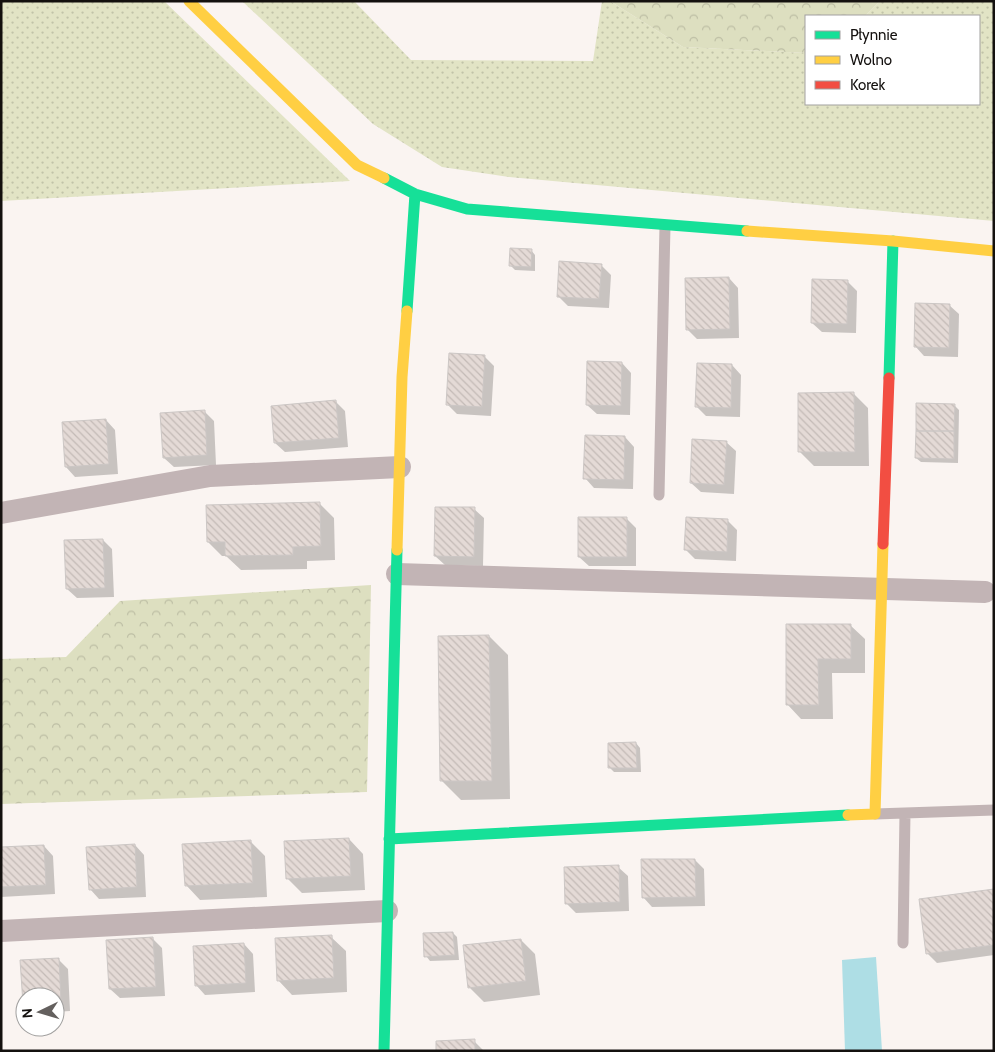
<svg xmlns="http://www.w3.org/2000/svg" width="995" height="1052" font-family="Cabin,sans-serif">
  <defs>
    <pattern id="grass-dots" width="8" height="8" patternUnits="userSpaceOnUse" patternTransform="scale(1.25)"><rect width="8" height="8" fill="#e2e4c5"/><path d="M2 2h.1M6 6h.1" fill="none" stroke="#c1c3a8" stroke-width="1.8" stroke-linecap="round"/></pattern>
    <pattern id="forest-crowns" width="20" height="18" patternUnits="userSpaceOnUse" patternTransform="scale(1.25)"><rect width="20" height="18" fill="#dddfc0"/><path d="M2 6a3 3 0 1 1 6 0M12 15a3 3 0 1 1 6 0" fill="none" stroke="#bdbea4"/></pattern>
    <pattern id="building-back-hatch" width="6" height="6" patternUnits="userSpaceOnUse" patternTransform="scale(1.25)"><rect width="6" height="6" fill="#e4dad6"/><path d="M-1 5l2 2M0 0l6 6M5-1l2 2" fill="none" stroke="#c3bab6"/></pattern>
  </defs>
  <rect width="100%" height="100%" fill="#faf4f1"/>
  <path fill="url(#grass-dots)" d="M 1,1 L 164,1 L 350,181 L 1,201 Z
    M 242,1 L 354,1 L 411,60 L 593,61 L 602,1 L 610,1 L 683,47 L 806,53 L 806,104 L 979,104 L 979,16 L 865,16 L 880,1 L 994,1 L 994,221 L 509,177 L 442,167 L 373,124 Z"/>
  <path fill="url(#forest-crowns)" d="M 610,1 L 880,1 L 865,16 L 806,16 L 806,53 L 683,47 Z
    M 371,585 L 367,792 L 1,804 L 1,659 L 66,657 L 120,601 Z"/>
  <path fill="#aedee5" d="M 876,957 L 882,1051 L 845,1051 L 842,960 Z"/>
  <path fill="#0003" d="M 531,250 L 535,255 L 535,271 L 515,270 L 511,266 Z
    M 601,265 L 611,275 L 609,308 L 568,306 L 558,296 Z
    M 729,278 L 738,288 L 739,338 L 697,339 L 687,329 Z
    M 847,281 L 857,291 L 856,333 L 822,332 L 812,323 Z
    M 949,305 L 959,314 L 958,357 L 924,356 L 915,346 Z
    M 484,356 L 494,366 L 491,416 L 457,414 L 448,405 Z
    M 622,363 L 631,373 L 630,415 L 597,414 L 587,405 Z
    M 732,365 L 741,375 L 740,417 L 706,416 L 697,407 Z
    M 854,394 L 868,408 L 869,466 L 814,466 L 800,452 Z
    M 336,402 L 345,411 L 348,447 L 285,452 L 275,443 Z
    M 954,405 L 959,410 L 958,463 L 921,462 L 916,458 Z
    M 204,411 L 214,421 L 216,465 L 174,467 L 164,458 Z
    M 106,420 L 115,430 L 118,474 L 75,477 L 66,467 Z
    M 625,437 L 634,447 L 633,489 L 594,488 L 585,478 Z
    M 726,442 L 736,451 L 734,494 L 701,492 L 691,483 Z
    M 319,503 L 334,518 L 335,560 L 307,561 L 307,569 L 241,570 L 226,556 L 222,556 L 208,542 Z
    M 474,509 L 484,518 L 483,566 L 445,565 L 435,556 Z
    M 626,518 L 636,528 L 636,566 L 589,566 L 579,557 Z
    M 728,521 L 737,530 L 736,561 L 695,559 L 685,549 Z
    M 103,540 L 112,549 L 114,597 L 77,598 L 67,589 Z
    M 787,625 L 850,625 L 865,639 L 865,673 L 832,673 L 833,719 L 801,719 L 787,704 Z
    M 489,636 L 508,655 L 510,799 L 461,800 L 442,781 Z
    M 636,743 L 640,748 L 641,772 L 614,772 L 610,768 Z
    M 349,839 L 363,854 L 365,890 L 302,893 L 287,878 Z
    M 251,842 L 265,856 L 267,897 L 200,900 L 186,885 Z
    M 135,845 L 144,855 L 146,897 L 99,899 L 90,889 Z
    M 44,846 L 53,856 L 55,894 L 1,897 L 1,848 Z
    M 695,860 L 704,869 L 705,906 L 652,907 L 643,897 Z
    M 618,867 L 628,876 L 629,911 L 576,913 L 566,903 Z
    M 994,890 L 994,955 L 937,963 L 927,953 Z
    M 453,933 L 457,937 L 459,960 L 430,961 L 426,956 Z
    M 331,937 L 346,951 L 347,992 L 292,995 L 278,980 Z
    M 153,939 L 162,948 L 165,996 L 120,998 L 110,989 Z
    M 521,940 L 535,954 L 540,995 L 484,1002 L 470,988 Z
    M 244,944 L 253,954 L 255,992 L 205,995 L 196,985 Z
    M 59,960 L 68,969 L 70,1011 L 55,1012 L 55,997 L 25,997 L 25,1005 L 22,962 Z
    M 474,1041 L 484,1051 L 437,1051 Z"/>
  <path fill="url(#building-back-hatch)" stroke="#ccc7c5" d="M 510,248 L 532,249 L 531,267 L 509,266 Z
    M 559,261 L 602,264 L 599,299 L 557,297 Z
    M 729,277 L 730,329 L 686,330 L 685,278 Z
    M 812,279 L 848,280 L 847,324 L 811,323 Z
    M 915,303 L 950,304 L 949,348 L 914,347 Z
    M 449,353 L 485,355 L 482,407 L 446,405 Z
    M 587,361 L 622,362 L 621,406 L 586,405 Z
    M 697,363 L 732,364 L 731,408 L 695,407 Z
    M 854,392 L 855,452 L 798,452 L 798,393 Z
    M 336,400 L 339,438 L 274,443 L 271,406 Z
    M 916,403 L 955,404 L 954,431 L 916,431 Z
    M 205,410 L 207,455 L 163,458 L 160,413 Z
    M 106,419 L 109,464 L 65,467 L 62,422 Z
    M 916,431 L 954,431 L 954,459 L 915,458 Z
    M 585,435 L 625,436 L 624,480 L 583,479 Z
    M 692,439 L 727,441 L 724,485 L 690,483 Z
    M 320,502 L 321,546 L 293,547 L 293,555 L 225,556 L 225,542 L 207,542 L 206,505 Z
    M 435,507 L 475,507 L 474,557 L 434,556 Z
    M 578,517 L 627,517 L 627,557 L 578,557 Z
    M 686,517 L 728,519 L 727,552 L 684,550 Z
    M 103,539 L 105,588 L 66,589 L 64,540 Z
    M 786,624 L 851,624 L 851,659 L 818,659 L 819,705 L 786,705 Z
    M 489,635 L 492,781 L 440,781 L 438,636 Z
    M 636,742 L 637,768 L 608,768 L 608,743 Z
    M 349,838 L 351,876 L 286,879 L 284,841 Z
    M 251,840 L 253,883 L 185,886 L 182,844 Z
    M 135,844 L 137,887 L 89,890 L 86,847 Z
    M 44,845 L 46,885 L 1,887 L 1,847 Z
    M 641,859 L 695,859 L 696,897 L 642,898 Z
    M 619,865 L 620,902 L 565,904 L 564,867 Z
    M 994,889 L 994,945 L 926,954 L 919,899 Z
    M 453,932 L 455,955 L 424,957 L 423,933 Z
    M 332,935 L 334,978 L 277,981 L 275,938 Z
    M 153,937 L 156,987 L 109,989 L 106,940 Z
    M 521,939 L 526,981 L 468,988 L 463,945 Z
    M 244,943 L 246,983 L 195,986 L 193,946 Z
    M 59,958 L 61,1002 L 55,1003 L 55,997 L 25,997 L 25,1004 L 23,1004 L 20,960 Z
    M 475,1039 L 475,1051 L 436,1051 L 436,1041 Z"/>
  <g fill="none" stroke-linecap="round" stroke-linejoin="round">
    <path stroke="#c2b4b5" stroke-width="11" d="M 659,495 L 665,226
      M 875,814 L 994,810
      M 903,943 L 905,813"/>
    <path stroke="#c2b4b5" stroke-width="22" d="M 1,513 L 210,476 L 400,467
      M 397,574 L 985,592
      M 1,931 L 387,911"/>
    <path stroke="#16e098" stroke-width="11" d="M 384,178 L 415,194 L 467,209 L 747,231
      M 407,311 L 415,194
      M 889,378 L 893,241
      M 389,839 L 848,815
      M 384,1051 L 397,550"/>
    <path stroke="#ffcf43" stroke-width="11" d="M 189,1 L 357,165 L 384,178
      M 747,231 L 893,241 L 994,251
      M 397,550 L 402,377 L 407,311
      M 848,815 L 875,814 L 883,544"/>
    <path stroke="#f24e42" stroke-width="11" d="M 883,544 L 889,378"/>
  </g>
  <rect width="995" height="1052" fill="none" stroke="#14110f" stroke-width="5"/>
  <rect x="805" y="15" width="175" height="90" fill="#ffffff" stroke="#a1a09f"/>
  <rect x="815" y="31" width="25" height="8" fill="#16e098" stroke="#a1a09f"/>
  <text x="850" y="40" font-size="15" fill="#14110f">Płynnie</text>
  <rect x="815" y="56" width="25" height="8" fill="#ffcf43" stroke="#a1a09f"/>
  <text x="850" y="65" font-size="15" fill="#14110f">Wolno</text>
  <rect x="815" y="81" width="25" height="8" fill="#f24e42" stroke="#a1a09f"/>
  <text x="850" y="90" font-size="15" fill="#14110f">Korek</text>
  <g transform="translate(40 1012) rotate(265)"><circle r="24" fill="#ffffff" stroke="#a1a09f"/>
  <path d="M0-4L9 19L0 12L-9 19Z" fill="#64605e"/>
  <text y="-8" font-size="14" font-weight="bold" text-anchor="middle" fill="#14110f">N</text>
  </g>
</svg>
